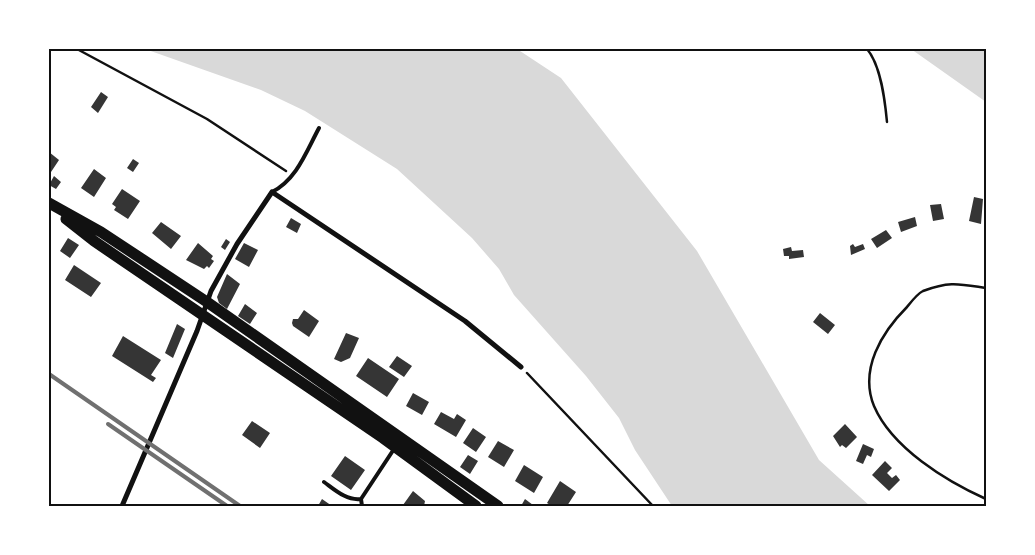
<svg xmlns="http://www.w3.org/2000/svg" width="1035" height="555" font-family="Roboto,sans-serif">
  <rect width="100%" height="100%" fill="#fff"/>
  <path fill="#d9d9d9" d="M 145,49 L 517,49 L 561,78 L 697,251 L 819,460 L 870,506 L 672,506 L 635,450 L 619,418 L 586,376 L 514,295 L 499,269 L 472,238 L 397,169 L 305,111 L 261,90 Z
    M 911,49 L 986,49 L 986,102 Z"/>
  <path fill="#353535" d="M 101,92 L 108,97 L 98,113 L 91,107 Z
    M 49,152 L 59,160 L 49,175 Z
    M 133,159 L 139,163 L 133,172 L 127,168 Z
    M 94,169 L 106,178 L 94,197 L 81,188 Z
    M 54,176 L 61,182 L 56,189 L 49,185 Z
    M 122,189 L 140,201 L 128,219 L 114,210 L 116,207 L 112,204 Z
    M 974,197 L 983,199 L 981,224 L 969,221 Z
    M 941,204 L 944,219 L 933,221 L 930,205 Z
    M 915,217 L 917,226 L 901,232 L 898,222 Z
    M 291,218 L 301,224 L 297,233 L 286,227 Z
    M 161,222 L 181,236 L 171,249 L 152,233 Z
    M 886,230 L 892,238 L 877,248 L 871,239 Z
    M 68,238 L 79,245 L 70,258 L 60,251 Z
    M 226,239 L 230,242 L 225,250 L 221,247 Z
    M 198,243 L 213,256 L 211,259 L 214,261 L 209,268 L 207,266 L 204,269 L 186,260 Z
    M 244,243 L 258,250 L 249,267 L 235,259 Z
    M 853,244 L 855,247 L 863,244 L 865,249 L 851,255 L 850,246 Z
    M 791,247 L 792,251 L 803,250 L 804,257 L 789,259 L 789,256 L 784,256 L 783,249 Z
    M 74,265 L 101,283 L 91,297 L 65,280 Z
    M 227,274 L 240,284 L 227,309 L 219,303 L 217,297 Z
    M 245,304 L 257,313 L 250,324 L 238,316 Z
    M 304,310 L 319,321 L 309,337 L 293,326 L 292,323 L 293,319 L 298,319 Z
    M 820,313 L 835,325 L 828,334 L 813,322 Z
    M 177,324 L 185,329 L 173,358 L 165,353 Z
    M 346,333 L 359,338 L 350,358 L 341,362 L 334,359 Z
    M 123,336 L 161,360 L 151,375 L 156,378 L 153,382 L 112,356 Z
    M 397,356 L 412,366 L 404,377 L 389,367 Z
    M 368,358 L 399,379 L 387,397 L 356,376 Z
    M 413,393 L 429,402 L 422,415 L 406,406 Z
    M 441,412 L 454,419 L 457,414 L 466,420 L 456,437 L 434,424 Z
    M 252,421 L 270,433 L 260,448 L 242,435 Z
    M 845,424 L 857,437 L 846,448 L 842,445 L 840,447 L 833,436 Z
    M 473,428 L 486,437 L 476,452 L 463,443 Z
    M 498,441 L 514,450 L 504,467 L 488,457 Z
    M 863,444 L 874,449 L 871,457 L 867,455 L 863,464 L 856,461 Z
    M 468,455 L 478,461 L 470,474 L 460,467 Z
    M 345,456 L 365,470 L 351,490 L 331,476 Z
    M 885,461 L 892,468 L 887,473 L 892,478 L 896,475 L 900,480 L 889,491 L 872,475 Z
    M 524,465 L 543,477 L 534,493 L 515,481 Z
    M 560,481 L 576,492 L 567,506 L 552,506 L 547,503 Z
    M 413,491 L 425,501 L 424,506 L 403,505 Z
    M 322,499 L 332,506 L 318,506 Z
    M 525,499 L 533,505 L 532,506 L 521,506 Z"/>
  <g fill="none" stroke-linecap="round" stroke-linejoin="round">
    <path stroke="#111" stroke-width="2.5" d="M 77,49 L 207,119 L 286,171
      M 867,49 C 881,65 885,101 887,122
      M 986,288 C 959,284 950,281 923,291 C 917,294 911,302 907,307 C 882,332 859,369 874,406 C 892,448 946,481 986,499
      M 527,373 L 653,506"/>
    <path stroke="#111" stroke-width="4" d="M 272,192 C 297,179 306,152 319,128
      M 324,482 C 335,490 347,501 361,499
      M 362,506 L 361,499 L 394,449"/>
    <path stroke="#111" stroke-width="5" d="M 122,506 L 197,331 L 211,291 L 237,244 L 272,192 L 465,321 L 521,367"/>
    <path stroke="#111" stroke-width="11" d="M 49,203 L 101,232 L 207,302 L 498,506
      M 66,219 L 94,241 L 383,438 L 476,506"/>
    <path stroke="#707070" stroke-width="4" d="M 49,374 L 240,506
      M 108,424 L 227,506"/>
  </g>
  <rect width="1035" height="555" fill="none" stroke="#ffffff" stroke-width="100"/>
  <rect x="50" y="50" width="935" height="455" fill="none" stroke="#111" stroke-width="2"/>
</svg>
